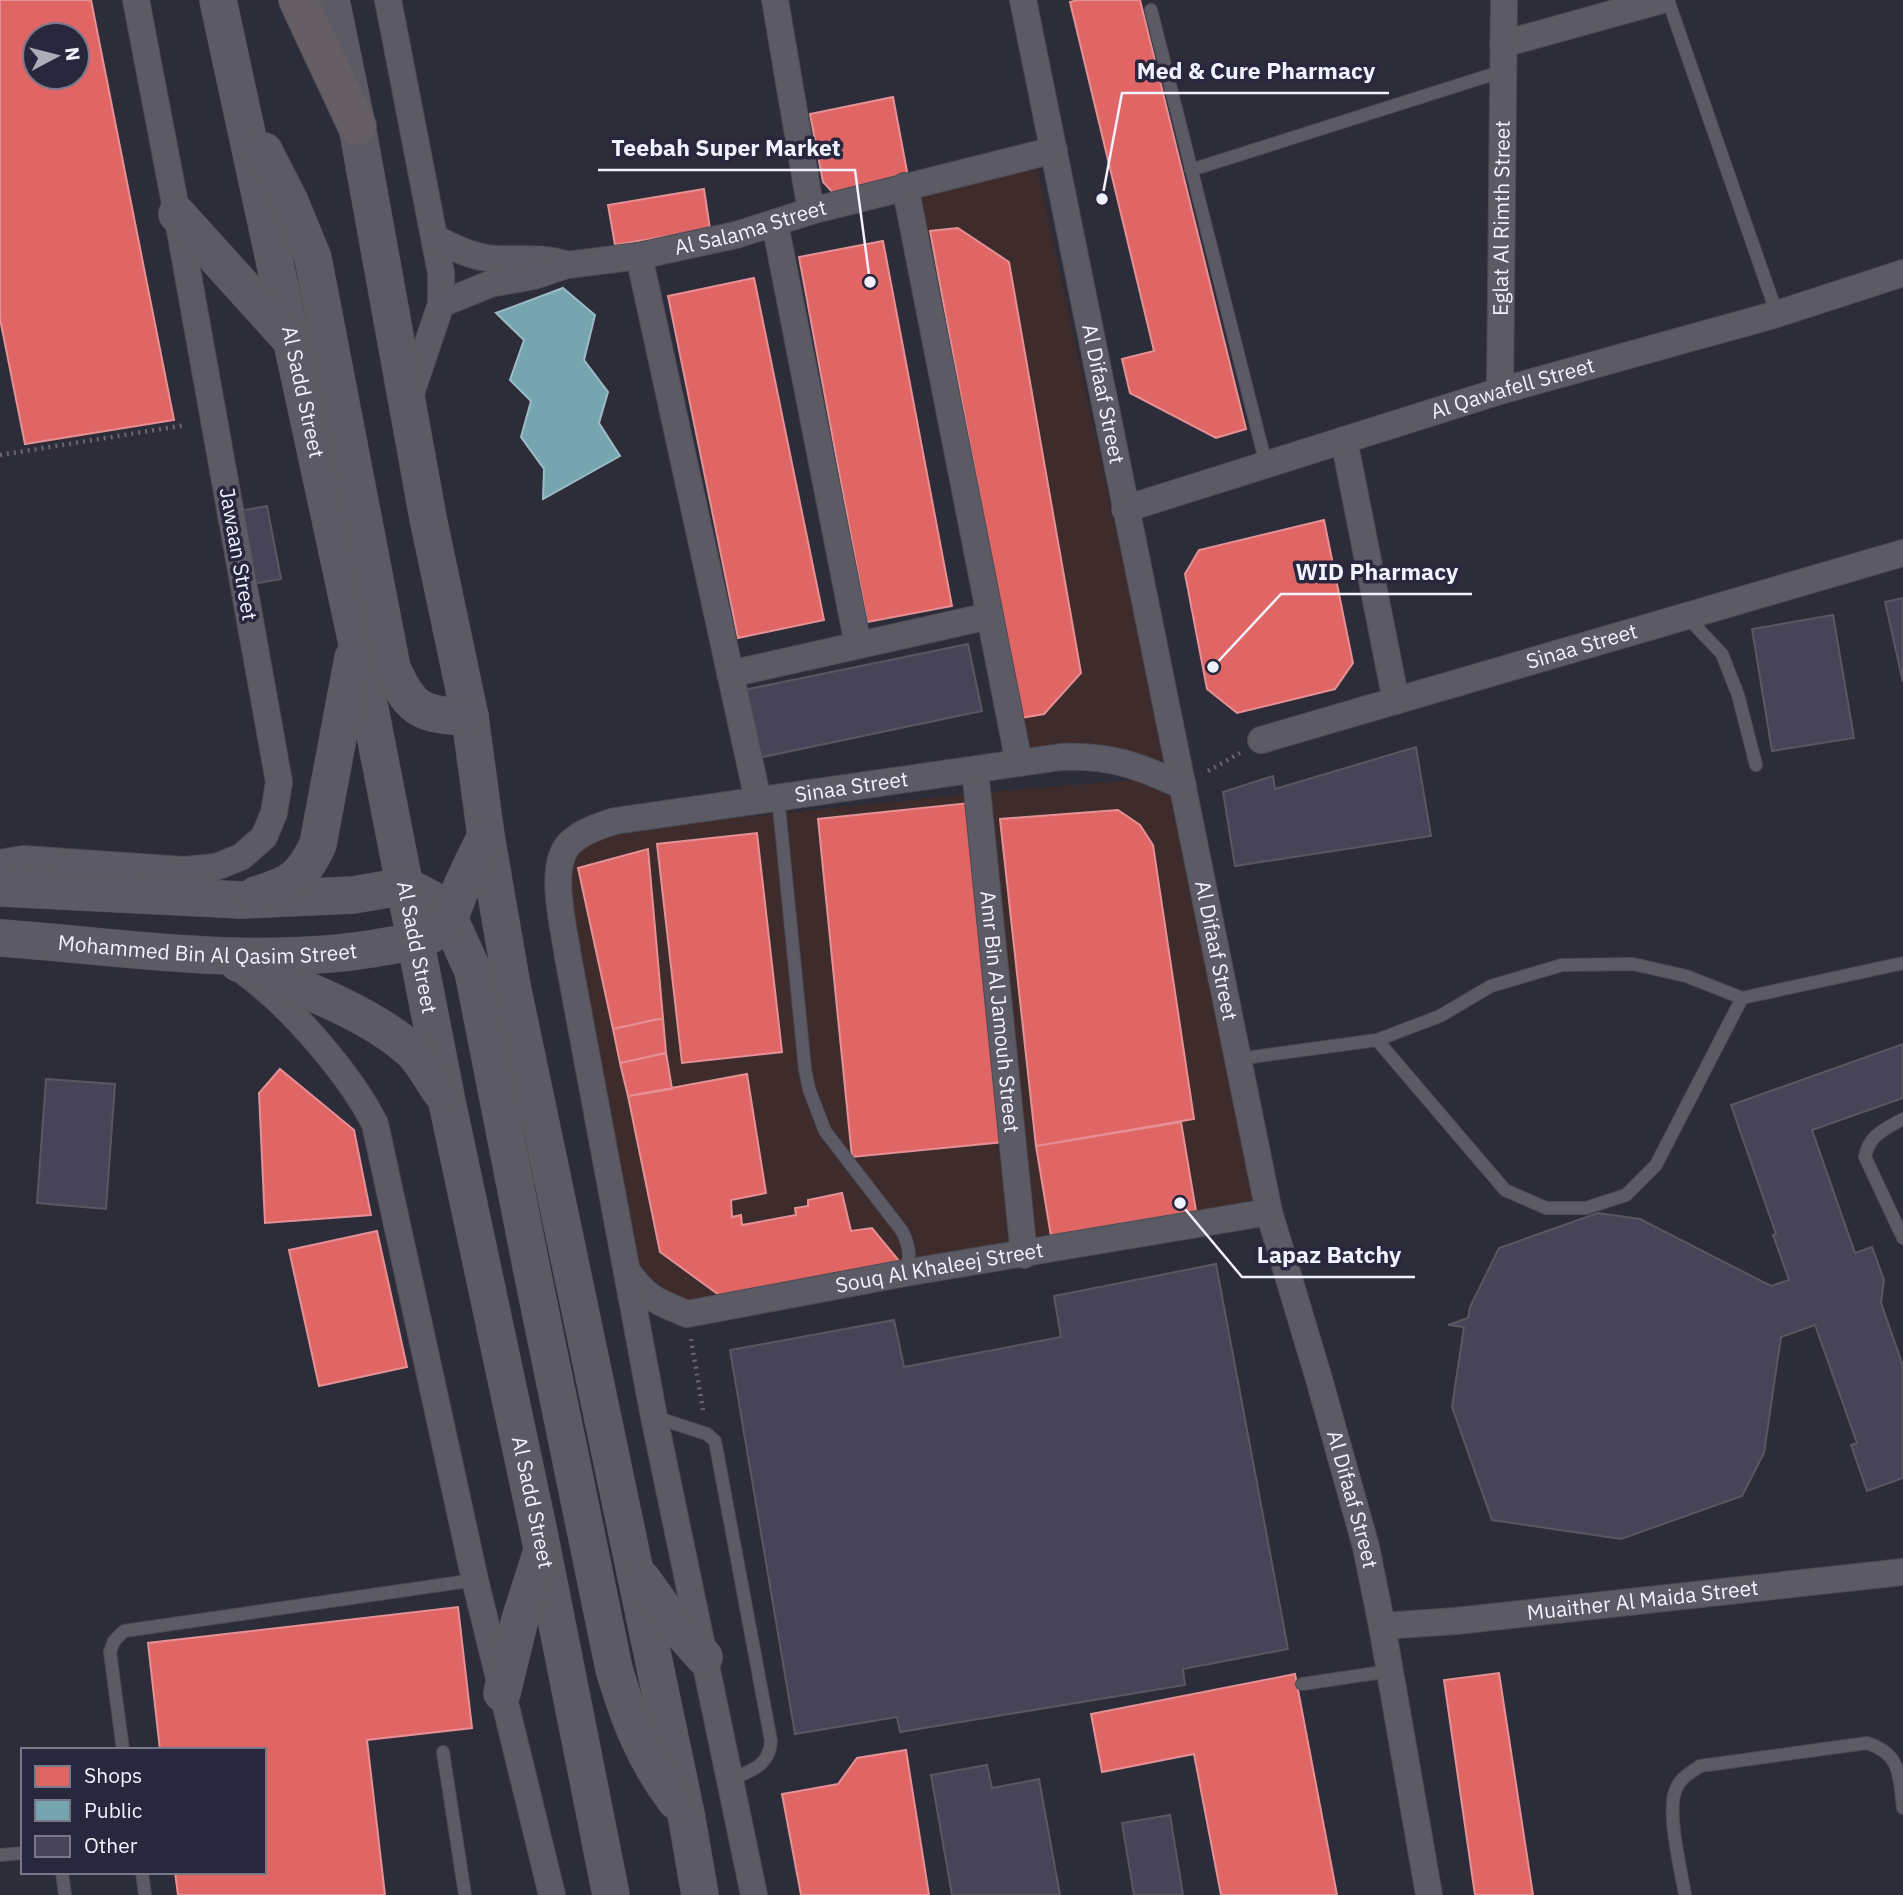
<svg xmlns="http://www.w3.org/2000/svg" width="1903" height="1895" font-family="'IBM Plex Sans',sans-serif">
	<rect width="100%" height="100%" fill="#2d2c39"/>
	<path fill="#3d2c2b" d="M1037,168L1166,760L1018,774L921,194Z
		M1171,777L1259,1216L1032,1259L990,792Z
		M977,793L1017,1263L703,1309L666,1302L631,1273L566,886L574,851L603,832Z"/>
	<path fill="#e06666" stroke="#e59094" stroke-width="2" fill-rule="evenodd" d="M0,0H91L174,420L25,444L0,319ZM35,35H77V77H35Z
		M1078,0H1140L1246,429L1216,438L1130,393L1122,359L1154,351L1070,2Z
		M893,97L909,182L837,197L823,182L810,114Z
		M704,189L710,229L615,245L608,205Z
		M958,228L1009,262L1081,673L1044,714L1021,718L930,231Z
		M883,241L952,606L867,622L799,257Z
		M754,278L824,620L738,638L668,296Z
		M1324,520L1353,663L1335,689L1237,713L1207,689L1185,574L1199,550Z
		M969,803L1004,1142L852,1157L818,819Z
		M1118,810L1140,825L1153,845L1194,1119L1036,1146L1000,819Z
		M757,833L782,1052L682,1063L657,844Z
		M648,849L663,1018L613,1029L578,868Z
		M663,1018L666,1053L620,1063L613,1029Z
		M666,1053L672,1089L628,1096L620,1063Z
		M280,1069L354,1130L371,1215L265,1223L259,1093Z
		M747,1074L766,1193L731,1200L732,1217L741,1215L742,1225L796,1215L795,1208L808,1206V1200L842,1193L851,1231L872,1228L900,1262L719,1295L660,1252L628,1096Z
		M1181,1122L1196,1211L1051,1236L1036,1146Z
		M377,1231L407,1367L319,1386L289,1250Z
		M458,1607L472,1728L367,1740L385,1895H178L175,1872H264V1750H160L148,1643Z
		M1499,1673L1533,1895H1475L1444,1680Z
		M1295,1674L1337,1895H1221L1194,1754L1102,1772L1091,1714Z
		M906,1750L929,1895H801L782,1794L838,1784L857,1758Z"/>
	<path fill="#76a5af" stroke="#9bbcc7" stroke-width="2" d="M563,288L595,315L584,360L608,392L599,423L620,456L543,499L544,469L521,437L531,401L510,380L524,340L496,313Z"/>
	<path fill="#474457" stroke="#585762" stroke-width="2" d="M267,506L281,579L252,584L239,511Z
		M1903,598V682L1885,602Z
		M1833,615L1854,738L1772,751L1752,629Z
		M968,644L982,711L753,759L739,691Z
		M1416,747L1431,836L1235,866L1223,792L1273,776L1275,789Z
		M1903,1044V1098L1812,1130L1855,1253L1872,1247L1884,1280L1881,1303L1903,1366V1478L1867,1491L1851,1445L1857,1443L1815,1325L1781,1337L1764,1453L1742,1496L1621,1539L1492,1520L1452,1407L1464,1327L1448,1325L1468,1318L1470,1307L1499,1248L1598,1213L1640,1219L1771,1286L1789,1280L1773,1235L1776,1234L1731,1105Z
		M46,1079L115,1084L106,1209L37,1203Z
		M1216,1264L1288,1649L1183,1669L1185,1685L900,1732L897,1717L795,1734L730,1350L894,1320L904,1367L1061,1337L1054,1296Z
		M987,1765L992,1788L1039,1779L1060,1895H952L931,1775Z
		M1170,1815L1183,1895H1134L1122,1823Z"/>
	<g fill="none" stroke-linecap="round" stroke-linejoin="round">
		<defs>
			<path id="lane" d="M1668,0L1777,314
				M1151,10L1266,464
				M1191,170L1503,71
				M1687,617L1722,654L1738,695L1756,765
				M778,797L805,1069L809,1089L825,1131L902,1231C910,1247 911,1257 905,1273
				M1377,1040L1505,1190L1546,1208H1586L1626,1195L1656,1165L1742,998
				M1237,1059L1377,1040L1440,1016L1491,986L1562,965L1633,964L1686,976L1742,998L1903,963
				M1903,1119C1885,1129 1869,1135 1865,1157L1903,1238
				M655,1417L707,1434L715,1441L771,1741C769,1767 751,1770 730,1780
				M1302,1684L1390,1671
				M123,1750L110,1652L114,1641L124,1631L475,1580
				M443,1752L465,1895
				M0,1855L23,1853
				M62,1872L65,1895
				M142,1872L145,1895
				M1685,1895C1681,1870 1666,1811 1676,1789C1680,1778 1690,1773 1700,1766L1867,1743C1902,1754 1899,1777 1903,1808"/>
			<g id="street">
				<path d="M388,0L441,273V304L409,399"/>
				<path d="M775,0L811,211"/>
				<path id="s1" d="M1023,0L1269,1212L1319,1379L1366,1547L1382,1626L1429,1895"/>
				<path d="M1503,44L1662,0"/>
				<path d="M905,186L1019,763"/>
				<path d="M775,224L858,645"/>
				<path d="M435,238C452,247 468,255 487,258C516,262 535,255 565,264"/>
				<path d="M639,256L758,800"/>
				<path id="s2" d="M441,304L490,284L534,276L567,265L639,256L736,235L811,211L1054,150"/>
				<path id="s3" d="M1500,391L1504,0"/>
				<path d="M1344,440L1396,701"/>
				<path id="s4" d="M1125,509L1500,391L1777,314L1903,273"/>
				<path d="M730,674L989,616"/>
				<path id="s5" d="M1261,740L1903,553"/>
				<path id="s6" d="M975,770L1024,1255"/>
				<path d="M0,863L23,859L184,870L216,867L241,857L264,837L274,813L279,782L177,214L136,0"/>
				<path d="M248,975C292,1007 351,1076 375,1124L475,1580L552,1895"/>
				<path id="s7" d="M627,1271C647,1299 656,1301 687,1314L905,1273L1269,1212"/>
				<path id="s8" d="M1382,1626L1456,1621L1903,1572"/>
				<path id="s9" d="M754,1895L654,1417L568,957C564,927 547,866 570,843C583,831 599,826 615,821L1061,757C1111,755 1139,766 1183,786"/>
			</g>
			<g id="secondary">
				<path id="s10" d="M218,0L357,643L447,1102L539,1533L611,1895"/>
				<path d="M331,0L357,126L428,518L470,717L486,836L512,986L686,1814L700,1895"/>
				<path d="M264,151L290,202L313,258L392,668C411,712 423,715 470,717"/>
				<path d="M177,214L291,340"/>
				<path d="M406,886L431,899L449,918L473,971L533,1276L614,1669C629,1719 644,1759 676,1801"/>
				<path d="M0,888L241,900L353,895L406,886"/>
				<path d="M256,895C291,884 302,879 318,844L353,658"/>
				<path id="s11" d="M0,938C128,947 260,970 388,946C404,943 424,941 438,930C453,918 455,900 463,884C470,868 478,852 486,836"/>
				<path d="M238,963C290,983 372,1013 413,1052C424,1063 432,1080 441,1092"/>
				<path d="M642,1579L673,1622L704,1657"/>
				<path d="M502,1693L519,1623L541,1554"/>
			</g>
			<path id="primary" d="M298,0L357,126"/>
		</defs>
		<use href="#lane" stroke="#4b4a54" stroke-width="14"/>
		<use href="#street" stroke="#4b4a54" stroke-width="28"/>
		<use href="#secondary" stroke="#4b4a54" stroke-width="38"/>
		<use href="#primary" stroke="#4b4a54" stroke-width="40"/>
		<path stroke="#686870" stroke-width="4.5" stroke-dasharray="2 5" stroke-linecap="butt" d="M0,455L186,425
			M1208,771L1240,753
			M691,1339L703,1410"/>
		<use href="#lane" stroke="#5c5b65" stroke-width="12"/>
		<use href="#street" stroke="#5c5b65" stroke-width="26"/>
		<use href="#secondary" stroke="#5c5b65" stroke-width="37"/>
		<use href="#primary" stroke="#655e65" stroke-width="38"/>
	</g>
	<g text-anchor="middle" stroke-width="7" stroke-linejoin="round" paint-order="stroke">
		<g font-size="21" fill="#f2f2fe" stroke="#29273e">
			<text dy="7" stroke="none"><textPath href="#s3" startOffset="173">Eglat Al Rimth Street</textPath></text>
			<text dy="7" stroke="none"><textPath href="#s2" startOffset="320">Al Salama Street</textPath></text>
			<text dy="7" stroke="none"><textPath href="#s4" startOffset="406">Al Qawafell Street</textPath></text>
			<text dy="7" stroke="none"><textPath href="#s10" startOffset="401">Al Sadd Street</textPath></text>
			<text dy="7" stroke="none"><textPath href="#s1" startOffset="402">Al Difaaf Street</textPath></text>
			<text transform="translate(238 554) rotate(80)" y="7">Jawaan Street</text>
			<text dy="7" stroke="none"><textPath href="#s5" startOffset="334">Sinaa Street</textPath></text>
			<text dy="7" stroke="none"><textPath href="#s9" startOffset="1363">Sinaa Street</textPath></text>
			<text dy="7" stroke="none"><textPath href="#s11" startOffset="208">Mohammed Bin Al Qasim Street</textPath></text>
			<text dy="7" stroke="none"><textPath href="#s10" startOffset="968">Al Sadd Street</textPath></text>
			<text dy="7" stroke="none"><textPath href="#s1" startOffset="970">Al Difaaf Street</textPath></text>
			<text dy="7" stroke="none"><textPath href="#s6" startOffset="243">Amr Bin Al Jamouh Street</textPath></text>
			<text dy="7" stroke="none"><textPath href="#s7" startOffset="332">Souq Al Khaleej Street</textPath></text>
			<text dy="7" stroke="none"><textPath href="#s1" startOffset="1536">Al Difaaf Street</textPath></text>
			<text dy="7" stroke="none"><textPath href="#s10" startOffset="1535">Al Sadd Street</textPath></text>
			<text dy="7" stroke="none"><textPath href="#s8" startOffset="262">Muaither Al Maida Street</textPath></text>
		</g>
	</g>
	<path fill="none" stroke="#f2f2fe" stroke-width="2.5" d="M1102 199L1122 93H1389M870 282L855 170H598M1213 667L1281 594H1472M1180 1203L1242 1277H1415"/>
	<g fill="#f2f2fe" stroke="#29273e" stroke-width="2.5">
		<circle cx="1102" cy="199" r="7"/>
		<circle cx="870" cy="282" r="7"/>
		<circle cx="1213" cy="667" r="7"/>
		<circle cx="1180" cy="1203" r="7"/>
	</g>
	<g font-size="23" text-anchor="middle" font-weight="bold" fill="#f2f2fe" stroke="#29273e" stroke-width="7" stroke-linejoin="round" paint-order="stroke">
		<text x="1256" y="79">Med &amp; Cure Pharmacy</text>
		<text x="726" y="156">Teebah Super Market</text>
		<text x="1377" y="580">WID Pharmacy</text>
		<text x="1329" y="1263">Lapaz Batchy</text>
	</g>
	<rect x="21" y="1748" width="245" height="126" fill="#29273e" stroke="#79788b" stroke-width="2"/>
	<rect x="35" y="1766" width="35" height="21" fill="#e06666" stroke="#79788b" stroke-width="2"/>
	<text x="84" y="1783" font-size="21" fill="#f2f2fe">Shops</text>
	<rect x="35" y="1800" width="35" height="21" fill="#76a5af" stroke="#79788b" stroke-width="2"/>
	<text x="84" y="1818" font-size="21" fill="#f2f2fe">Public</text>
	<rect x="35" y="1836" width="35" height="21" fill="#474457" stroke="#79788b" stroke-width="2"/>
	<text x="84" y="1853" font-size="21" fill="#f2f2fe">Other</text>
	<g transform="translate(56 56) rotate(83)"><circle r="33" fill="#29273e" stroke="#79788b" stroke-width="2"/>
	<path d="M0-5L12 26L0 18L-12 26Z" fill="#adadb9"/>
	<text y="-10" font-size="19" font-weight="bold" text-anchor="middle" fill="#f2f2fe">N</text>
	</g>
</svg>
